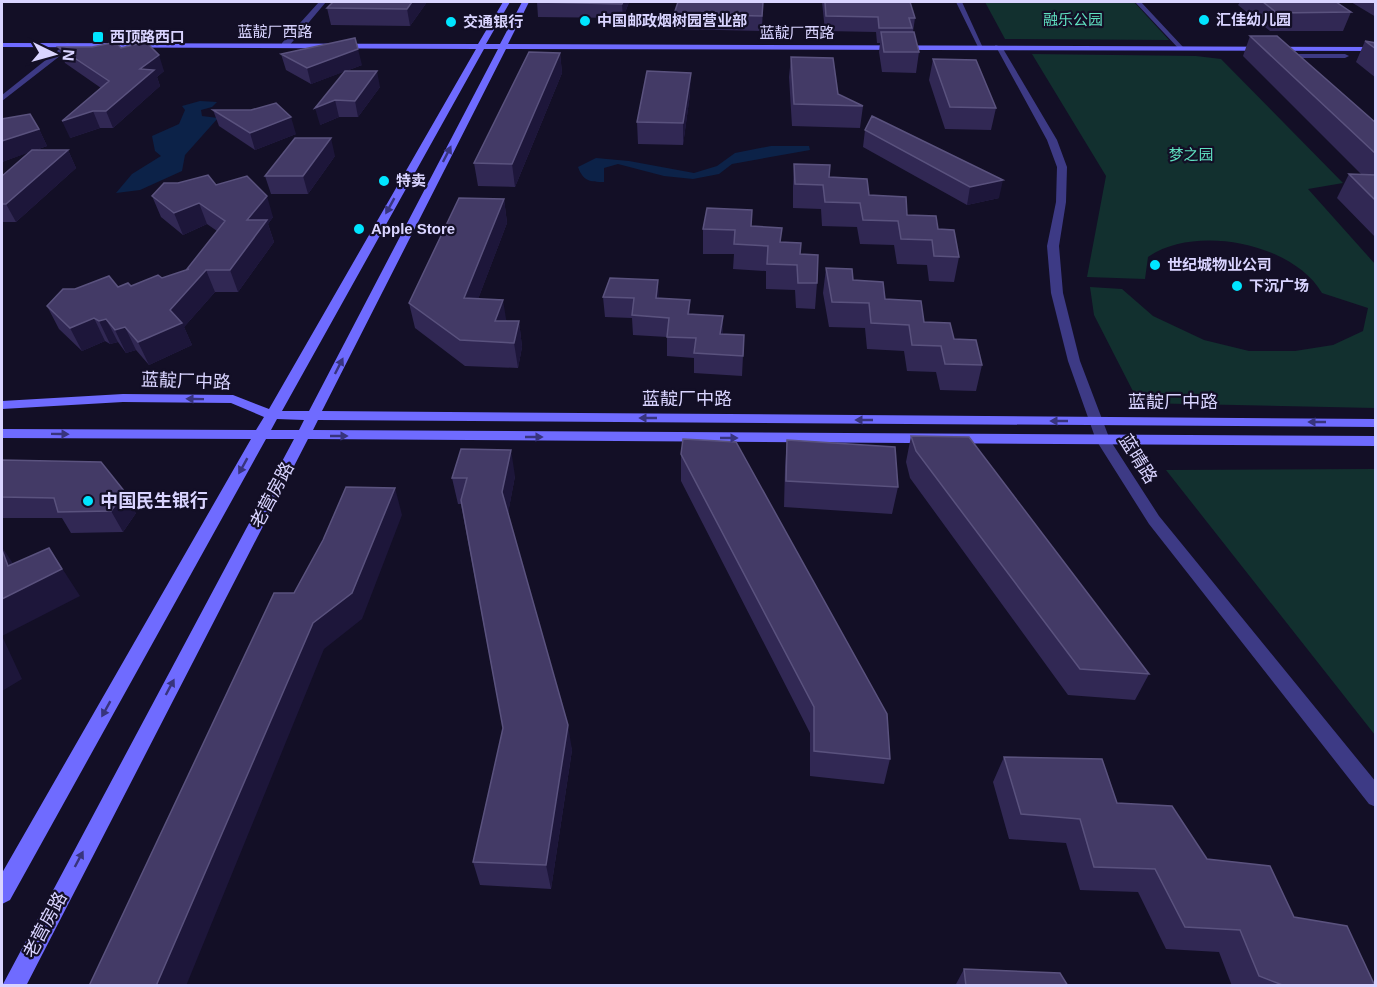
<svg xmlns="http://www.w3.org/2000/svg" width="1377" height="987" font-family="Arial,'Noto Sans SC',sans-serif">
	<rect width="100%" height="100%" fill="#130f26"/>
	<path fill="#12302f" d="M985,2H1134L1169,40L1005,39Z
		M1032,54L1196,56L1221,59L1343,183L1308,189L1375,264V408L1139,403L1094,315L1090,287L1122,289L1153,316L1204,340L1249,351H1295L1333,345L1363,331L1368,308L1322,293C1293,243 1195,224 1148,257L1145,279L1087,277L1106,176Z
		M1375,469H1376L1375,735L1166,470Z"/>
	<path fill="#0c2248" d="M200,101L217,102L212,107L201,110L202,116L218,118L185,155L182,171L140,190L116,193L132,174L161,156L155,151L152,136L179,124L185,110L182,106Z
		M771,146H809L810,150L732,164L719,174L693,179L664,176L618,164L604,168V182C590,182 583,181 578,167L596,158L629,161L694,173L717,166L735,153Z"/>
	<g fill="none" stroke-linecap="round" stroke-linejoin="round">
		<path fill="#3d3a85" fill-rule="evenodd" d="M956,2H962L983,48L978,47Z
			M1135,2H1141L1183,47V49H1179Z"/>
		<path fill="#3d3a85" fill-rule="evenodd" d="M319,2H326L288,47H282V43Z
			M67,43L74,45L2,101V95Z
			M995,45L1002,47L1057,140L1067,167L1066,202L1059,246L1063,293L1080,361L1110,440L1159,516L1376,782V807L1369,804L1149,524L1096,440L1068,361L1051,293L1047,246L1056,202L1057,167L1047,140Z
			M1276,54H1345L1349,56L1345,58H1276Z"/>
		<path fill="#6f6bff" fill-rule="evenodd" d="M503,2H510L486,44H500L522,2H529L508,44L1376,47V51L506,49L322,411L1376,419V427L318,420L313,430L1376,436V446L308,439L26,986H2L294,439H266L10,900L2,904V873L251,439L2,438V429L256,430L264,417L231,403L123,402L2,409V401L123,394L233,395L269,409L476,49L2,47V43L478,44ZM484,49H498L309,411H282ZM277,419L304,420L299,430H271Z"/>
	</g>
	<path fill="#312854" d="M333,2H427L410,26L331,25L327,8Z
		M537,2H629L623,18L538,17Z
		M763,2L762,31L675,29L674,14Z
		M822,2H951V3L910,2L915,18L913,32L919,52L916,73L882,72L879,52L880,43H877L876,32L825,31Z
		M1240,2H1336L1351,12L1343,31H1270L1238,5Z
		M1351,2H1376V17Z
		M1250,36L1376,123V238L1337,198L1349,174H1361L1243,56Z
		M1365,41L1376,43V78L1356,62Z
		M58,47L121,48L164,71L157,77L160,86L113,128H100L70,138L101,88L65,63Z
		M560,53L562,73L515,187L478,186L474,163Z
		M281,54L362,65L346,71L380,87L358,117H339L320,125L345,71L311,84L286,70Z
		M791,57L838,94L863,106L860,128L792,126L789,77Z
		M933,59L996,108L991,130L945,129L929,80Z
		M690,94L683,145L638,144L637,122Z
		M213,110L296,134L255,150L219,126Z
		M39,129L47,146L36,150H68L76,168L16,222H2V176L29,152L2,162Z
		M865,130L999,198L967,205L863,147Z
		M335,156L308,194H271L265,176Z
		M794,164L829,177L938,229L959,257L954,282L929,281L927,265L897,264L894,245L860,244L857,227L822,226L821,209L793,208V187Z
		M216,185L273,217L268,224L274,242L238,292H215L184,327L192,345L149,365L136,350L126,353L118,342L110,344L105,341L82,351L59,329L47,306L75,289L131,286L162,278L187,270L217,231L207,224L183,235L161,217L152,196Z
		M504,199L507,223L478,299L507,321H519L522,347L518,368L465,366L415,328L409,303Z
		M751,226L781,242L800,254L817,283L815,309L796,308L795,290L766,289V271L733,269L734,254H703V229Z
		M826,268L853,280L954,339L982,365L976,391L940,390L936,372L907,371L904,351L867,349L865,328L829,327L823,293Z
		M603,297L659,298L690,300V315L723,316V334L744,335L742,376L694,373V358L667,356V337L633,335L632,318L605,317Z
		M911,436L1149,674L1135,700L1068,695L910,478L906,462Z
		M787,440L898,487L892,514L784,507L785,467Z
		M681,454L890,759L884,784L810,776V733L681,481Z
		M2,460L136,513L123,532L71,533L62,518H2Z
		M515,476L508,513L572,750L551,889L480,885L473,862L503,728L461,504H458L452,478Z
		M1004,757L1117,803L1207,859L1294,917L1375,986H1232L1219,952L1166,949L1138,892L1080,890L1066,843L1009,839L993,782Z
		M964,969L1068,986H955Z"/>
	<path fill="#1d163a" d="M412,2H427L410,26L407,9Z
		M623,2H629L623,18L622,4Z
		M358,49L362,65L311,84L307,68Z
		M560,53L562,73L515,187L512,164Z
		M159,55L164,71L157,77L160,86L113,128L106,111L140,69Z
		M377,71L380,87L358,117L355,101Z
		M691,73L690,94L683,145V123Z
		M335,100L339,117L320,125L315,108Z
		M93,111L100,128L70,138L62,121Z
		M291,117L296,134L255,150L250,133Z
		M39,129L47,146L2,162V141Z
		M331,138L335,156L308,194L303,176Z
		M68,150L76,168L16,222L6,204Z
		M1003,180L999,198L967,205L970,187Z
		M267,196L273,217L268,224L274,242L238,292L230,270L247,220Z
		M504,199L507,223L469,323L464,298Z
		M199,203L207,224L183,235L174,213Z
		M206,270L215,292L184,327L192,345L149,365L138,342L170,310Z
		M658,280L659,299L657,318L656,298Z
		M503,300L507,325L495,321Z
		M690,300V320L688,314Z
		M723,316V336L720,334Z
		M94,318L105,341L82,351L70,328Z
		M106,319L118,342L110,344L99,321Z
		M519,321L522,347L518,368L514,343Z
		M125,327L136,350L126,353L115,330Z
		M511,450L515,476L507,519L502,492Z
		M395,488L402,515L362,619L324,649L186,986H156L313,623Z
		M125,492L136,513L123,532L111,511Z
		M2,547L18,571L49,548L80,596L2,636L22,679L2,691V599L8,566L2,550Z
		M568,725L572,750L551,889L546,865Z"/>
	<path fill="#433a66" stroke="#5a527e" stroke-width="1.5" d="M333,2H412L407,9L327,8Z
		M537,2H623L622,4Z
		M678,2H763L762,16L674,14Z
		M825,2H910L915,18H909L912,28H879L878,17L826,16Z
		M1263,2H1336L1351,12L1277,13Z
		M881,32H914L919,52H884Z
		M1250,36H1277L1376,123V154Z
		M355,38L358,49L307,68L281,54Z
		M1365,41L1376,43V49Z
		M116,42L121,48L146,42L159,55L140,69L154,70L106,111H93L62,121L109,81L58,47H92Z
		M529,52L560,53L512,164L474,163Z
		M791,57L833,58L838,94L863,106L794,104Z
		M933,59L976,60L996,108L950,107Z
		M345,71H377L355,101L335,100L315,108Z
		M647,71L691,73L683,123L637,122Z
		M276,103L291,117L250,133L213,110H251Z
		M30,114L39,129L2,141V119Z
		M872,116L1003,180L970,187L865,130Z
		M295,138H331L303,176H265Z
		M32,150H68L6,204H2V176Z
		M794,164L830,165L829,177L867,179L869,195L906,197L907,215L936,216L938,229L954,230L959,257L934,256L932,240L901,239L898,221L863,220L860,203L825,202L823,185L795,184Z
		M1349,174L1376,175V201Z
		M208,175L216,185L247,176L267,196L247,220H267L230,270H206L170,310L182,323L138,342L125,327L115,330L106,319L99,321L94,318L70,328L47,306L63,289H75L109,276L118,287L128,283L131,286L158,275L162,278L189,269H187L225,221L199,203L174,213L152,196L164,183H178Z
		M459,198L504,199L464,298L503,300L495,321H519L514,343L460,340L409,303Z
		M707,208L752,210L751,226L782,228L780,242L801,243L800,254L818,255L817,283H798L797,265L767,264L768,246L734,244L735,230L703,229Z
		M826,268L852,269L853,280L883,282L885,299L921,301L924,322L950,323L954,339L976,340L982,365L945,364L941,346L912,345L909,325L871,323L869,303L832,302Z
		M610,278L658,280L656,298L690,300L688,314L723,316L720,334L744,335L743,356L694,353L696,338L667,337L669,318L632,315L634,298L603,297Z
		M911,436L969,437L1149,674L1080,669L916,451Z
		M683,439L736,442L887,714L890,759L814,751V707L681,454Z
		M787,440L895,447L898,487L786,481Z
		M461,449L511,450L502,492L568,725L546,865L473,862L503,728L461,500L467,478H452Z
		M2,460L101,462L125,492L111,511L58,512L54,498L2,497Z
		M346,487L395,488L352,593L313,623L156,986H89L274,593H294L323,540Z
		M49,548L62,569L2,599V550L8,566Z
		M1004,757L1102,759L1117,803L1172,806L1207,859L1270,866L1294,917L1347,926L1375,986H1285L1259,976L1240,930L1185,927L1155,869L1094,867L1080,819L1021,814Z
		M964,969L1060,973L1068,986H966Z"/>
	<defs><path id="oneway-solid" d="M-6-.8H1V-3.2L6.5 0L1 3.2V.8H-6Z" transform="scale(1.5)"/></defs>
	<g fill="#38347d">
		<use href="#oneway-solid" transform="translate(447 154) rotate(-63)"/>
		<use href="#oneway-solid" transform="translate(390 206) rotate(119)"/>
		<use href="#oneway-solid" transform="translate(339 366) rotate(-63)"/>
		<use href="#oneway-solid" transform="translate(195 399) rotate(-179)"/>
		<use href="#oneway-solid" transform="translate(648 418) rotate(-180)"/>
		<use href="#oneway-solid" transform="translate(864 420) rotate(-180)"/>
		<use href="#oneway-solid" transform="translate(1059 421) rotate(-180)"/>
		<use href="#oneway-solid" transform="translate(1317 422) rotate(-180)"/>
		<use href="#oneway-solid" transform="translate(60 434) rotate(1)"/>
		<use href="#oneway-solid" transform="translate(339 436)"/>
		<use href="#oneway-solid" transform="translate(534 437)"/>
		<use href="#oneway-solid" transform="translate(729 438)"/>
		<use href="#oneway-solid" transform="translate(243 466) rotate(119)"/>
		<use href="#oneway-solid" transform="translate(170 687) rotate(-62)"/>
		<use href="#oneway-solid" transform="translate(106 709) rotate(119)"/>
		<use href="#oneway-solid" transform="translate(79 859) rotate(-62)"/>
	</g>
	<g fill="#00e5ff" stroke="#130f26" stroke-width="2">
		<circle cx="1204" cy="20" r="6"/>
		<circle cx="585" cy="21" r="6"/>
		<circle cx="451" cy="22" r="6"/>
		<rect x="92" y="31" width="12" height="12" rx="3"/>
		<circle cx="384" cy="181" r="6"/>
		<circle cx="359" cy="229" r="6"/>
		<circle cx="1155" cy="265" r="6"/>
		<circle cx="1237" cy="286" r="6"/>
		<circle cx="88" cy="501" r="6"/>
	</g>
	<g text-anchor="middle" stroke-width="4.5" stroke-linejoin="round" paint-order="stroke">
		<g font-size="15" fill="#5fe0c0" stroke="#130f26">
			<text x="1073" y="25">融乐公园</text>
			<text x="1191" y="160">梦之园</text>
		</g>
		<g font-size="15" font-weight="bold" fill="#d9d4ff" stroke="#130f26" text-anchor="start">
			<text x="1216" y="25">汇佳幼儿园</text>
			<text x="597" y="26">中国邮政烟树园营业部</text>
			<text x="463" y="27">交通银行</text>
			<text x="110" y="42">西顶路西口</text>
			<text x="396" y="186">特卖</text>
			<text x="371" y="234">Apple Store</text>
			<text x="1167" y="270">世纪城物业公司</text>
			<text x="1249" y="291">下沉广场</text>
		</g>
		<g font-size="15" fill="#d9d4ff" stroke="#130f26">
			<text x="275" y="37">蓝靛厂西路</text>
			<text x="797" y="38">蓝靛厂西路</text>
		</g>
		<g font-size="18" fill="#d9d4ff" stroke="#130f26">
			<text transform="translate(186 381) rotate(2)" y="6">蓝靛厂中路</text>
			<text x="687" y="405">蓝靛厂中路</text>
			<text x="1173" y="408">蓝靛厂中路</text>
			<text transform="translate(1138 459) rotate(58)" y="6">蓝晴路</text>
			<text transform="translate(272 495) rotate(-62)" y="6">老营房路</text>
			<text transform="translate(45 925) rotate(-62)" y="6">老营房路</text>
		</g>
		<g font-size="18" font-weight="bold" fill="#d9d4ff" stroke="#130f26" text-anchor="start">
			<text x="100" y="507">中国民生银行</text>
		</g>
	</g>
	<rect width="1377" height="987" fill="none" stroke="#d9d4ff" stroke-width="6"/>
	<g transform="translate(54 54) rotate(95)" stroke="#130f26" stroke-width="4.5" paint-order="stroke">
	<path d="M0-4.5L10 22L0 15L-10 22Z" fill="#d9d4ff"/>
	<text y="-9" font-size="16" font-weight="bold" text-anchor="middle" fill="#d9d4ff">N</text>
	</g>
</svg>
